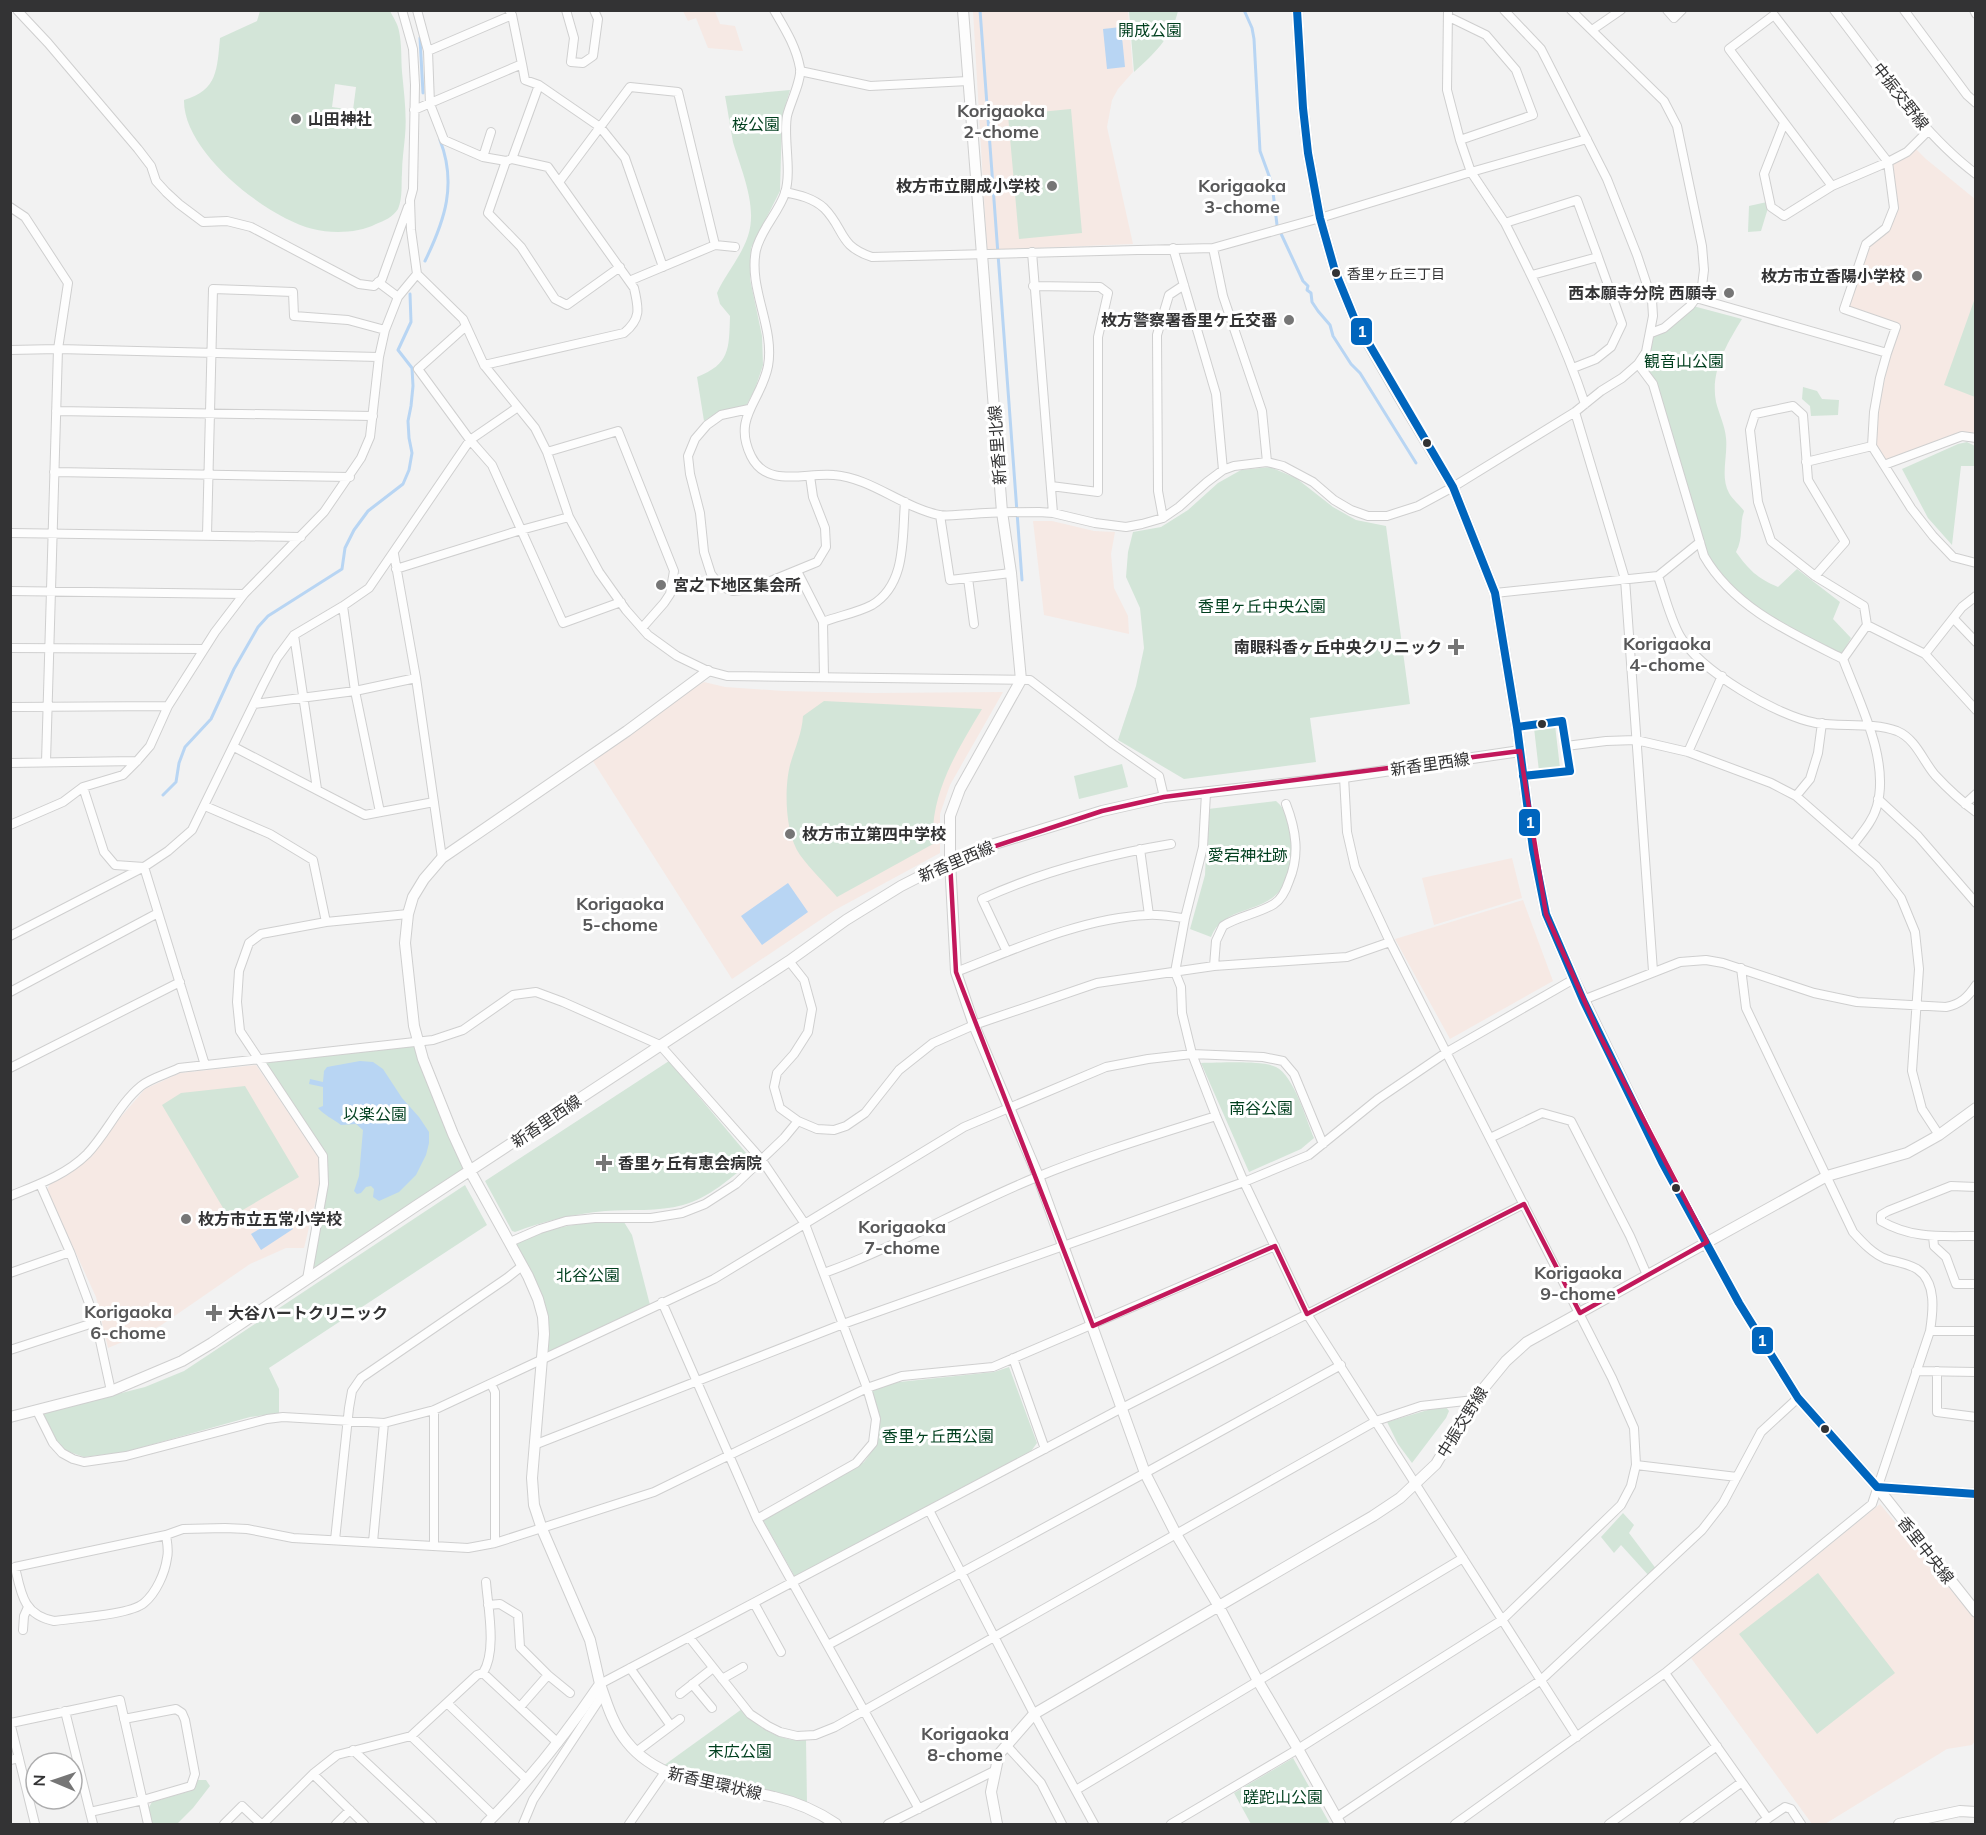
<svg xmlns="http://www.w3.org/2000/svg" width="1986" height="1835" font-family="Mulish,'Noto Sans JP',sans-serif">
	<rect width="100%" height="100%" fill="#f2f2f2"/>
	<path fill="#f6e9e4" d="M683,11H715L720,24L735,26L743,51L708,48L696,18L688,21Z
		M973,11H1128L1133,72L1118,89L1112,100L1107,127L1133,244L987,250Z
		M1914,147L1926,159L1975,199V437L1972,435L1886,463L1875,445L1877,412L1891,352L1899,326L1848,307L1868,245L1897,209L1891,162Z
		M1033,521H1052L1094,531L1115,532L1111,554L1114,588L1128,616L1129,634L1044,615Z
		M704,682L725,687L784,691L873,693L1003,692L950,785L940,814V853L835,910L732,979L591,758L651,714Z
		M1512,858L1522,898L1434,925L1422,878Z
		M1523,900L1553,981L1450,1039L1395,939Z
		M256,1065L319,1158L320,1183L304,1248H286L250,1264L160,1326L108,1348L96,1297L47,1190L50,1184L69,1174L91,1157L119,1119L145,1089L180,1073Z
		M1880,1504L1975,1619V1741L1972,1745L1947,1749L1825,1824H1812L1691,1658Z"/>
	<path fill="#d3e5d8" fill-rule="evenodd" d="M260,11H390C393,17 398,24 399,31C402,45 401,59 402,72C404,93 407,115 405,136C404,148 402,160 402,173C401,185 403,197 398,209C393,217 384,221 376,224C359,233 332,234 313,229C266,217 183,152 184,100C218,90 217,69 220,38L257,21ZM335,84L356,87L353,110L332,107Z
		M1129,11H1178C1172,37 1153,55 1134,72Z
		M790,90L782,118L780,191L751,248L750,279L762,336L763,365L755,389L746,406L719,411L704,421L697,377C730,364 729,349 730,316L720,304L717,293C726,273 741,257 748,236C758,206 741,170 733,142C730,127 728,111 725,96Z
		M1071,109L1082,233L1019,239L1008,115Z
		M1767,202L1768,208L1761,231L1748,232L1749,206Z
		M1975,298V397L1944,385Z
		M1693,306L1742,319C1727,344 1710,371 1716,402C1719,414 1725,426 1726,438C1728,456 1720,477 1729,493C1733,500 1740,505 1744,511C1739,524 1744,537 1736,552C1749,570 1757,578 1778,587L1797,569L1840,602L1833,619L1851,638L1842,654C1792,629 1736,605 1707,554L1642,364L1650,353L1654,336C1671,330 1681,319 1693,306Z
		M1803,387L1817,391L1822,399L1839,400L1838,415L1811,416L1810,406L1802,399Z
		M1967,442L1975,446V466H1961L1952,545L1928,518L1902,469L1958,444Z
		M1270,467L1296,478L1333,507L1356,520L1386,526L1410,704L1310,718L1316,762L1184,779L1118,740L1136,686L1144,648L1140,608L1126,577L1128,552L1133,532L1161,527L1188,510L1218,483L1241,470Z
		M824,701L982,709C957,751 930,793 933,844L837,897C825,883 811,870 800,855C785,834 784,789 790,765C795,748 802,733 803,716Z
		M1555,725L1560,768L1539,771L1534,728Z
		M1122,764L1128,787L1079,799L1074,776Z
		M1276,801C1286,809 1290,825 1291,838C1297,928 1229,893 1211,937L1190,929L1205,875L1208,809Z
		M417,1043L470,1171L310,1276L323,1157L261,1059Z
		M669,1061L752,1160C731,1178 709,1198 683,1205C658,1212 631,1209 605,1211C574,1214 544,1221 515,1232L512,1231L485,1181Z
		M1201,1063C1219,1063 1261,1060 1276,1067C1294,1076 1306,1119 1314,1138L1301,1149L1249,1172Z
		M245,1086L299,1177L229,1218L162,1105L181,1093Z
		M465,1185L487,1225L269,1368L279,1389V1413L250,1417L125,1452L84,1457L64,1450L56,1441L43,1413L145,1387L184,1371Z
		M595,1222H624L632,1235L650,1305L546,1355L547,1334L514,1244C543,1231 564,1225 595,1222Z
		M1009,1367L1037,1443L1029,1454L795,1577L763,1520L864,1462C885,1437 881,1419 871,1390L890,1383L994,1372Z
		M1438,1407H1446L1449,1411L1446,1418L1412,1463L1398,1444L1387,1422Z
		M1623,1513L1634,1525L1629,1533L1657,1570L1650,1577L1621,1545L1614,1553L1601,1537Z
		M1818,1573L1895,1673L1817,1734L1739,1634Z
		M742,1709C758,1728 780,1742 806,1740L807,1803C777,1790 744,1786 712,1780C695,1776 678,1773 663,1766Z
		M1293,1758L1330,1824H1251L1234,1793Z
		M198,1780H206L210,1786L193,1808L177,1824H152L148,1809L152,1802L190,1791Z"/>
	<path fill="#b8d5f3" d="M1121,27L1125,67L1107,69L1103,29Z
		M788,883L808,912L762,945L741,916Z
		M360,1061L373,1062L383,1069L402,1098L419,1117L429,1132V1143L426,1155L416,1175L399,1192L379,1201L373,1197L374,1189L371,1186L366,1187L361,1193L357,1194L354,1191L359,1176L363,1130L356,1124L341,1125C333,1119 324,1115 318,1108L323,1106V1087L309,1084L310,1079L323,1082L324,1071L327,1067Z
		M284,1214L293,1229L261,1250L251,1234Z"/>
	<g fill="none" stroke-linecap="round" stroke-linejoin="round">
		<path stroke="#b8d5f3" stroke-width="3" d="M980,10L1022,580
			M1244,10L1252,28L1254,39L1260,151L1272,184L1277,225L1303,281L1308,286L1307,290L1311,293L1312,302L1318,311L1330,325L1333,336L1351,364L1360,373L1416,463
			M420,38L423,93
			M425,261C445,220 457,184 440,140
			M163,795L176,782L179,763L185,747L211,719L234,669L258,627L268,616L342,569L345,548L354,530L368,511L403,484L409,470L412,453L409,438L408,421L411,406L413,386L412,368L398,350L411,322L410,294"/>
		<defs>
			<path id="minor" d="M17,10L48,43L138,149L151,166L156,181L166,192L179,204L203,222L227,221L251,227L359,284L374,286L382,279L408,207
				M402,10L413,49L415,85L413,189L410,200L411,230L417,274L463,319L484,365L535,428L547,452L569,517L599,572L626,610L648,635L677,656L708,671L727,676L1030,680L1113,744L1159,776L1164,797
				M417,10L428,51L430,104L444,140L483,157L506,161L488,213L521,247L555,299L567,305L620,267
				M566,10L574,38L571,62L583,63L593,56L598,19L594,10
				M774,10C785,29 796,46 800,68C802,80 790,103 787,116C783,137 792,171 785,193C779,212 761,229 756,250C748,289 775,327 768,366C761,402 732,417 751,456C767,489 806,472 834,475C871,478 902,507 939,515C949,517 961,514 971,514C994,512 1016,512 1039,512L1053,513L1095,523L1126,527L1142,524L1163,518L1179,507L1207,482L1223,470L1234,466L1267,462L1283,466L1313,482L1334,500L1351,510L1368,516H1387L1418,506L1453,487L1575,412L1601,391L1622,378L1638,364L1646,352L1653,316L1652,300L1637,255L1607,179L1541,49L1504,10
				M1448,10L1447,90L1460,140
				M1571,10L1664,101L1677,126L1702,246L1704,270L1702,286L1696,298L1690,306L1664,328L1651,333
				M1667,10L1674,18L1682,10
				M1834,10C1877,65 1920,132 1976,174
				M1904,10L1967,95L1976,103
				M1974,10L1976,14
				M1449,17L1486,35L1516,70L1533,115L1460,140L1471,172L1587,139
				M1592,30L1621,10
				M428,51L512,15
				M522,64L525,80L539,85
				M800,71L870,86L968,81
				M414,110L522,64L512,15L509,10
				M1784,123L1764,174L1771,207L1784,216L1832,186L1729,49L1774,15L1888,162L1907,152L1928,131
				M483,157L491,132
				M512,159L539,85L600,127L625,158L663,267
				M559,182L630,87L678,92L715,245
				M785,192C799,195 813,198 824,208C845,229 838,246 872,257L1213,248L1223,296L1262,411L1267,462
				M10,207L25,217L68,283L58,349L46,762
				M1505,223C1535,282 1564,341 1585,404
				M1173,248L1216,394L1223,470
				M1213,248L1320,218L1471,172L1505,223L1577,200L1598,257L1532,275
				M1032,252L1053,513
				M629,281L715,245L735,247
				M378,282L398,297
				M1033,286L1100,287L1108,293L1098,337V492L1051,486
				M1696,298L1887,353L1896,327L1844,309L1866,244L1886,228L1894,208L1888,162L1832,186
				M466,326L418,369L470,440L492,465L563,623L621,602
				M10,350L58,349L379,357
				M1887,353L1880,378L1874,412L1872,446L1911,508L1933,536L1953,557L1976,563
				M1638,364L1653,384L1704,556C1734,608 1791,633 1843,659C1859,702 1890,760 1877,806C1873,821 1862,833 1853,845
				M484,365L624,333C641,319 639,309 634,288L548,167L512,159L506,161
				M1573,368L1596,359L1611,347L1622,324L1598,257
				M749,409L721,415L707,425L695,439L688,456L690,474L700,513L704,552L711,574L720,586L733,591L751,589L817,562L826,547L825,528L813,497L810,476
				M56,411L373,416
				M1575,412L1625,579L1653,971
				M547,452L618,431L674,571L670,594L664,603L642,628
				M1806,462L1872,446
				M1884,465L1962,436L1976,438
				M54,472L350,477
				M940,515L950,580L1011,573
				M1163,518L1158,491L1157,335L1169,295L1184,285
				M10,533L301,537
				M207,535L213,289L293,292L294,316L348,320L385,330
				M394,554L416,678L442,858
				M396,569L521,530L569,517
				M797,571L823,622L824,677
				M1658,576C1665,596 1670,618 1680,636C1700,671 1777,716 1816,723C1842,727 1872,722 1897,731C1916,739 1923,761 1935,775C1948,789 1961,801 1976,812
				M1815,576L1845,542L1808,480L1803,415L1793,406L1755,414L1750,430L1758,502L1771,541L1815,576L1864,606L1867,625L1843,659
				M968,578L974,624
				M10,591L244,594
				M1495,593L1658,576L1700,542
				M343,606L355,691L380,812
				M1954,619L1976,642
				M823,622C838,616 857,613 872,605C907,584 902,537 905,502
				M1867,625L1925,654L1976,710
				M294,635L317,789
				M10,648L204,649
				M1925,654L1962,607L1976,596
				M254,704L355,691L416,678
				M10,707L168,706
				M1517,727L1562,721L1570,771L1523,776
				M1566,746L1606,741L1636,740L1688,752L1771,783L1796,796L1876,866L1901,898L1915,932L1919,969L1912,1071L1922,1109L1939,1135
				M234,747L365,815L434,802
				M1688,752L1722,676
				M10,763L137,761
				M83,787L104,852L115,865L144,867L205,1065
				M1206,793L1203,847L1185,918L1175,972L1181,987L1182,1013L1192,1054L1216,1116L1244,1182L1307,1314L1577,1737
				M1796,796L1810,779L1818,753L1822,723
				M1878,799L1918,836L1976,903
				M1965,804L1976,794
				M205,806L270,834L313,860L326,922
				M10,825L63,802L83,787L123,775L137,761L150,746L168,706L215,632L244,594L324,512L361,458L370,437L379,357L385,330L398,297L417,274
				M1140,849L1149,915
				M10,936L144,867L168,851L192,830L263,685L277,658L294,635L343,606L369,588L470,440L518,407
				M1007,952L982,899C1043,871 1105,855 1171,844
				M789,961L804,980L812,1009L808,1032L794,1054L777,1073L774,1087L780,1108L798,1121L817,1129L834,1130L846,1126L865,1113L899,1070L933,1043L974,1025L1097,983L1214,966L1347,957L1390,942
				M1214,966L1216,941L1223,926C1238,916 1258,914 1274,904C1282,899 1286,890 1289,881C1300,855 1296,830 1286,804
				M956,972C1018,948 1082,918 1148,915C1160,914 1173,917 1185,918
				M10,992L158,913
				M1583,1000L1680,962L1706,960L1723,963L1814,993L1857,1002L1946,1007C1961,1004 1968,997 1976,985
				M10,1068L180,982
				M1490,1138L1542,1113L1571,1121L1630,1236L1647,1275
				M40,1184L70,1252L96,1322L111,1391
				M1976,1187L1951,1186L1888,1211L1881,1215V1221C1912,1239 1941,1236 1976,1236
				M10,1196C37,1185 66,1175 87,1154C107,1133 119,1104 141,1086C151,1078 167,1074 179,1068L433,1040L463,1030L513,995L536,992L563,1002L660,1045L761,1159L805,1224L867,1388L876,1419L873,1443L856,1463L757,1519L919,1809
				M1933,1236L1934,1246L1946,1257L1956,1284H1976
				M510,1242L540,1229L566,1221L595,1218H651L682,1213L705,1204L736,1184L784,1138L798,1121
				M10,1273L70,1252
				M824,1273C897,1247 965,1206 1037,1177C1095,1153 1156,1135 1216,1116
				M307,1279L324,1184L323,1156L240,1031L237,1002L239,971L249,943L261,934L326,922L408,914
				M662,1302L757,1519
				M1930,1331H1976
				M10,1350L96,1322
				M1013,1358L1045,1449
				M1916,1371L1976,1372
				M1937,1371V1412L1976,1417
				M491,1384L495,1392V1543
				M37,1411L53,1443L62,1453L73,1459L84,1462L126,1456L267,1419L283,1417L384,1423L434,1410L714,1279L964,1127L1106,1067L1148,1059L1192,1054L1263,1057L1283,1061L1294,1074L1323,1144
				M534,1445L843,1324L1244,1182L1309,1155L1378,1099L1447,1052L1574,979
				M1636,1465L1737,1477
				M929,1510L1034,1714L1094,1824
				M166,1535C167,1542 169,1551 167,1558C165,1573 156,1593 144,1603C130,1615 74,1618 54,1621C23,1615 21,1593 15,1567L166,1535L183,1529L225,1528L247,1529L293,1538L468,1548L495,1543L654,1492L867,1388L902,1376L993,1367L1275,1246
				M335,1540L349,1408L352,1391L361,1378L507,1278L522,1266
				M373,1542L384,1423
				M434,1546V1410
				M754,1603L781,1652
				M488,1605L500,1604L518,1615L520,1647L548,1675L570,1693
				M23,1630L24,1616L28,1607
				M689,1637L750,1714L768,1726L780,1732L797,1736L815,1735L835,1727L1376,1421L1421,1406L1474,1400
				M828,1645L1145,1473L1341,1365
				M630,1668L671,1726
				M483,1673C497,1651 488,1608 486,1582
				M1665,1673L1768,1819
				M722,1679L743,1667
				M600,1684L1122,1408L1524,1204
				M692,1684L712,1708
				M680,1694L713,1668
				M447,1703L527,1780
				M520,1707L548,1675
				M65,1711L90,1812
				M10,1722L35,1824
				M11,1723L120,1700L148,1824
				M411,1736L494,1816
				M1007,1746L1041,1783L1062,1824
				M353,1750L432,1824
				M636,1752L680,1719
				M10,1760L19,1758
				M313,1774L364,1824
				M1076,1790L1463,1558
				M1337,1817L1541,1680L1702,1530L1723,1503L1761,1432L1798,1398
				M93,1824L90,1812L143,1800L191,1786L195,1774L185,1720L182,1713L176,1709L124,1719
				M224,1824L242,1806L261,1824
				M263,1824L313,1774L337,1755L411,1736L477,1675L483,1673L558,1743
				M336,1824L350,1810
				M523,1824L533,1800L603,1694
				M629,1824L665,1772
				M888,1824L996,1770
				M1171,1824L1298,1749L1502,1620L1621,1505L1631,1486L1636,1465L1634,1428L1612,1378L1390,942L1355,867L1347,832L1344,777
				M1455,1824L1665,1673L1872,1504L1930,1331C1933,1312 1937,1282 1917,1269C1907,1263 1897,1262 1886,1259C1873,1254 1862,1242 1853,1232L1746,1008L1741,968
				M1609,1824L1717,1746
				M1684,1824L1742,1782
				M1760,1824L1785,1807L1791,1809L1801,1824"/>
			<path id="tertiary" d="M963,10L1002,512L1011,573L1021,680L960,789L950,816V861L956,972L974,1025L1038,1176L1145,1473L1176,1534L1218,1605L1258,1681L1298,1749L1340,1824
				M1297,10L1303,108L1308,153L1320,218L1335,271L1355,320L1398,395L1453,487L1495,593L1517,727L1533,849L1546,914L1574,979L1662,1162L1739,1303L1798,1398L1877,1487L1976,1612
				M10,1417L111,1391L182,1361L212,1343L416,1206L789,961L846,920L901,886L950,861L988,846L1102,811L1164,797L1344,777L1520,751
				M1877,1487L1976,1494
				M600,1684C607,1704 613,1725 627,1742C662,1786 723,1784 774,1797C796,1802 817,1811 836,1824
				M486,1824C528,1782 566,1734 600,1684L590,1640L542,1529L534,1505L532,1478L544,1334L543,1317L538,1299L528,1276L470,1171L453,1134L423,1059L414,1026L405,943L408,914L413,897L424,879L442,858L627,731L708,671
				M997,1824L991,1792L999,1754L1034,1714L1373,1516L1400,1498L1436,1464L1474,1400L1506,1361L1527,1342L1827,1176L1907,1153L1939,1135L1976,1108
				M1899,1824L1960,1811L1976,1812"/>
		</defs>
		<use href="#minor" stroke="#cfcfcf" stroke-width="10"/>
		<use href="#tertiary" stroke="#cfcfcf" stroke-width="12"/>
		<use href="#minor" stroke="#fdfdfd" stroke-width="8"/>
		<use href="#tertiary" stroke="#fdfdfd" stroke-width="10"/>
		<defs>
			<path id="bus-1" d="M1297,10L1303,108L1308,153L1320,218L1335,271L1355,320L1453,487L1495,593L1517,727L1533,849L1546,914L1583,1000L1662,1162L1739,1303L1798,1398L1877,1487L1976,1494
				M1517,727L1562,721L1570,771L1523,776"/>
		</defs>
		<use href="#bus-1" stroke="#fff" stroke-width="12"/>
		<use href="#bus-1" stroke="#0065bd" stroke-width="8"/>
	</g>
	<path fill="none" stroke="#c2185b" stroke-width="4.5" stroke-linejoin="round" d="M1520,751L1546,914L1599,1034L1707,1242L1580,1313L1524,1204L1307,1314L1275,1246L1093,1326L956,972L950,861L1102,811L1164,797Z"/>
	<g fill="#767676" stroke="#fff" stroke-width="2">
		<circle cx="296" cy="119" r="6"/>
		<circle cx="1052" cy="186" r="6"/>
		<circle cx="1917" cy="276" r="6"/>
		<circle cx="1729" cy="293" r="6"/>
		<circle cx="1289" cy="320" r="6"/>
		<circle cx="661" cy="585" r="6"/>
		<path d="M1453 638h6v6h6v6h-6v6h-6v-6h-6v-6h6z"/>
		<circle cx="790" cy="834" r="6"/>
		<path d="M601 1154h6v6h6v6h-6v6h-6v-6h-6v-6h6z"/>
		<circle cx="186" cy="1219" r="6"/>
		<path d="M211 1304h6v6h6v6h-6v6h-6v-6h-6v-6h6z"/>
	</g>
	<g fill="#333334" stroke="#fff" stroke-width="2">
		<circle cx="1336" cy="273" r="5"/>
		<circle cx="1427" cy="443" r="5"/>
		<circle cx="1542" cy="724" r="5"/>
		<circle cx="1676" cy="1188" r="5"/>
		<circle cx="1825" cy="1429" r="5"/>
	</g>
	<g text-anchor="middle" stroke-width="6" stroke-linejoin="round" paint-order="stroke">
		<g font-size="14" fill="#333334" stroke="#fff" text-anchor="start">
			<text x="1347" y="279">香里ヶ丘三丁目</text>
		</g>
		<g font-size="16" fill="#003f1e" stroke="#fff">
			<text x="1150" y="36">開成公園</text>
			<text x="756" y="130">桜公園</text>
			<text x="1684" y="367">観音山公園</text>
			<text x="1262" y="612">香里ヶ丘中央公園</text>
			<text x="1248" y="861">愛宕神社跡</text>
			<text x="1261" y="1114">南谷公園</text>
			<text x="375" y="1120">以楽公園</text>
			<text x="588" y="1281">北谷公園</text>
			<text x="938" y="1442">香里ヶ丘西公園</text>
			<text x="740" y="1757">末広公園</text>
			<text x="1283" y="1803">蹉跎山公園</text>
		</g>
		<g font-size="16" fill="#333334" stroke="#fff">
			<text transform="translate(1901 96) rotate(52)" y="6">中振交野線</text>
			<text transform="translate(997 445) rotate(-94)" y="6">新香里北線</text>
			<text transform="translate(1430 764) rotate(-8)" y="6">新香里西線</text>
			<text transform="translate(956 861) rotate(-23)" y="6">新香里西線</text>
			<text transform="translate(546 1121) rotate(-34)" y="6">新香里西線</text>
			<text transform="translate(1462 1422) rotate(-58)" y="6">中振交野線</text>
			<text transform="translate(1926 1550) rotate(52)" y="6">香里中央線</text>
			<text transform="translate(715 1783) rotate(13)" y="6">新香里環状線</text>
		</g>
		<g font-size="16" font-weight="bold" fill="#333334" stroke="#fff" text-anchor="start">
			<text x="308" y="125">山田神社</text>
			<text x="1040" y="192" text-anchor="end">枚方市立開成小学校</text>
			<text x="1905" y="282" text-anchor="end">枚方市立香陽小学校</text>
			<text x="1717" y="299" text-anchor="end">西本願寺分院 西願寺</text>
			<text x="1277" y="326" text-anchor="end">枚方警察署香里ケ丘交番</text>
			<text x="673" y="591">宮之下地区集会所</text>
			<text x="1442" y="653" text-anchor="end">南眼科香ヶ丘中央クリニック</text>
			<text x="802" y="840">枚方市立第四中学校</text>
			<text x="618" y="1169">香里ヶ丘有恵会病院</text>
			<text x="198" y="1225">枚方市立五常小学校</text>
			<text x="228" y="1319">大谷ハートクリニック</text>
		</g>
		<g font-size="18" font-weight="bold" fill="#575758" stroke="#fff">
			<text x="1001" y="117">Korigaoka<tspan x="1001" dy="21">2-chome</tspan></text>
			<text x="1242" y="192">Korigaoka<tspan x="1242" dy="21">3-chome</tspan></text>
			<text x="1667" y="650">Korigaoka<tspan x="1667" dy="21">4-chome</tspan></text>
			<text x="620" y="910">Korigaoka<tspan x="620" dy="21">5-chome</tspan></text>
			<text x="902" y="1233">Korigaoka<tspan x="902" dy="21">7-chome</tspan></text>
			<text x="1578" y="1279">Korigaoka<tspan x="1578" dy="21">9-chome</tspan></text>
			<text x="128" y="1318">Korigaoka<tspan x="128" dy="21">6-chome</tspan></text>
			<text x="965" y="1740">Korigaoka<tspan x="965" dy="21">8-chome</tspan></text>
		</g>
	</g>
	<g stroke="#fff" stroke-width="2">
		<rect x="1350" y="317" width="23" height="29" rx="6" fill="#0065bd"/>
		<rect x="1518" y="808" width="23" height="29" rx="6" fill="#0065bd"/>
		<rect x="1751" y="1326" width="23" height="29" rx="6" fill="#0065bd"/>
	</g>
	<g font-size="16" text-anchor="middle" font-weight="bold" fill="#fff">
		<text x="1362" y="337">1</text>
		<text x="1530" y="828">1</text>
		<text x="1762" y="1346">1</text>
	</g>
	<rect width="1986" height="1835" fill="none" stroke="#333334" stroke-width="24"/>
	<g transform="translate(54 1781) rotate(272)"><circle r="28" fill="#ffffff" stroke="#adadae" stroke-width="1.5"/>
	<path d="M0-4.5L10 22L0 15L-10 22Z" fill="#767676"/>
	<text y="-9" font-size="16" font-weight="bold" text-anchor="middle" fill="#333334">N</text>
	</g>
</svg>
